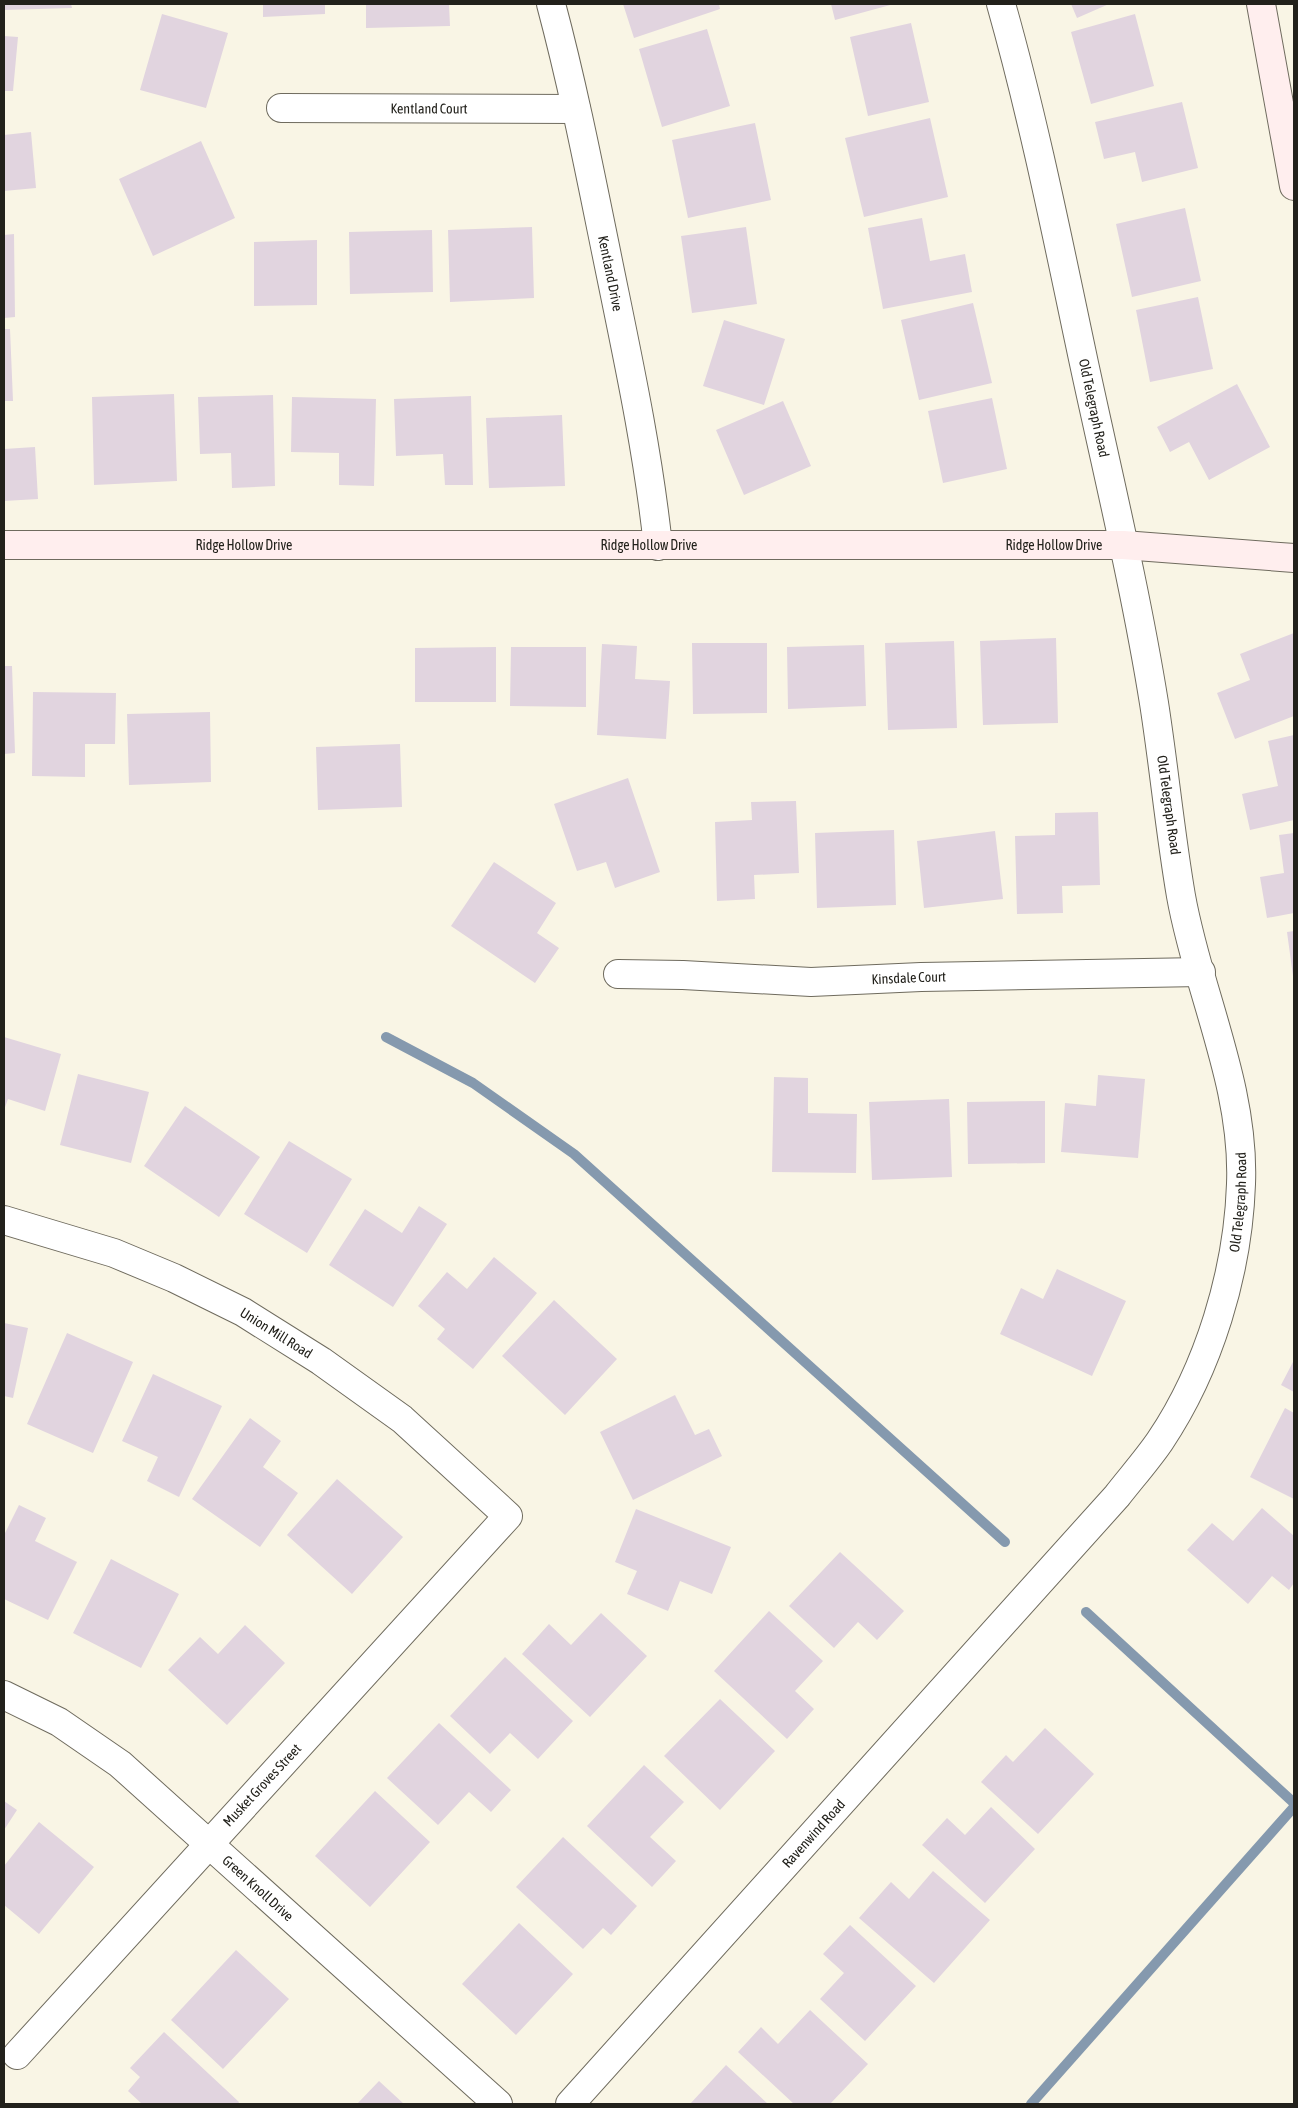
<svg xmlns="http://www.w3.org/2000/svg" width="1298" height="2108" font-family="'Asap Condensed',sans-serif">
	<rect width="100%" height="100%" fill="#f9f5e5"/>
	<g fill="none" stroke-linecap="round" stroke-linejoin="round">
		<path stroke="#8599ae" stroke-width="10" d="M386,1037L473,1083L574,1154L1005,1542
			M1086,1612L1294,1803
			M1031,2104L1294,1807"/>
	</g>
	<path fill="#e1d4df" d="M4,4H71L72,8L4,10Z
		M263,4H325V14L263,17Z
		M366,4H449L450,26L366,28Z
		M623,4H719L720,9L634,38Z
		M831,4H894L835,20Z
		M1071,4H1109L1077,18Z
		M162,14L228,33L206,108L140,90Z
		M1135,14L1154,86L1091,104L1071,32Z
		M911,23L929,102L868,116L850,37Z
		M707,29L730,106L662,127L639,49Z
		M4,36L18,37L13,91H4Z
		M1182,102L1198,168L1142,182L1135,152L1104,159L1095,122Z
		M930,118L948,197L864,217L845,138Z
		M755,123L771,200L688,218L672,140Z
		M31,132L36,188L4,191V135Z
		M201,141L235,218L153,256L119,179Z
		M1185,208L1201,281L1132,297L1116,224Z
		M922,218L930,261L965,254L972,292L883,309L868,228Z
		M532,227L534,298L450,302L448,230Z
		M746,227L757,304L692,313L681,236Z
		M432,230L433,292L350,294L349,232Z
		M14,234L15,317L4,318V235Z
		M317,240V305L254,306V242Z
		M1198,297L1213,369L1150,382L1136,310Z
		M973,303L992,383L919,400L901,320Z
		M724,320L785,339L764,405L703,386Z
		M4,329H10L13,401H4Z
		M1237,384L1270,447L1209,480L1189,442L1170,452L1157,427Z
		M174,394L177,481L94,485L92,397Z
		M273,395L275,486L232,488L231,453L200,454L198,397Z
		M471,396L473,485H445L443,454L396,456L394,399Z
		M292,397L376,399L374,486L339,485V453L291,452Z
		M992,398L1007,469L943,483L928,411Z
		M783,401L811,466L744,495L716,430Z
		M562,415L565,486L489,488L486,418Z
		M35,447L38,499L4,501V449Z
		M1294,633V716L1235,739L1217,693L1250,680L1240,654Z
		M1056,638L1058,723L983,725L980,641Z
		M954,641L957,728L888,730L885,643Z
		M692,643H767V713L693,714Z
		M602,644L637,646L635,679L670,681L666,739L597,735Z
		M864,645L866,706L788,709L787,647Z
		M496,647V702H415V648Z
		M511,647H586V707L510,706Z
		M4,666H12L15,753L4,754Z
		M33,692L116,693L115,744H85V777L32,776Z
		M210,712L211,782L129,785L127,714Z
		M1294,735V820L1250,830L1242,794L1278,786L1268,741Z
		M400,744L402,807L318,810L316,747Z
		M628,778L660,872L615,888L606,862L577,871L554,804Z
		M796,801L799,873L754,875L755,899L717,901L715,822L752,820L751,802Z
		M1098,812L1100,885L1062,886L1063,913L1017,914L1015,836L1055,835V813Z
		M894,830L896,905L817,908L815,833Z
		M995,831L1003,899L924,908L917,841Z
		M1294,833V913L1267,918L1260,877L1284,873L1279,835Z
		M494,862L556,903L537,933L559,948L535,983L451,926Z
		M1294,931V975L1293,976L1287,932Z
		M4,1037L61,1054L45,1111L8,1099L4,1110Z
		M78,1074L149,1092L131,1163L60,1145Z
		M1098,1075L1145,1079L1138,1158L1061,1152L1065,1103L1096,1106Z
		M774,1077L808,1078V1113L857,1114L856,1173L772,1172Z
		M949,1099L952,1177L872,1180L869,1102Z
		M1045,1101V1163L968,1164L967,1102Z
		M185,1106L260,1157L219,1217L144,1166Z
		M289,1141L352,1179L307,1253L244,1214Z
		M419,1206L447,1224L393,1307L329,1265L365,1209L402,1233Z
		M494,1257L537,1293L473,1369L437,1339L445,1329L418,1306L447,1272L467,1289Z
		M1057,1269L1126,1301L1092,1376L1000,1334L1021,1288L1043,1299Z
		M554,1300L617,1359L565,1415L502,1356Z
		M4,1323L28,1328L13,1398L4,1396Z
		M67,1333L133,1362L93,1453L27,1424Z
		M1294,1360V1392L1281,1385Z
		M153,1374L222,1406L179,1497L147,1481L158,1457L122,1441Z
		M675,1395L695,1435L709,1429L722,1456L633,1500L600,1432Z
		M1285,1408L1294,1413V1499L1250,1477Z
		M250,1418L281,1441L263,1467L298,1493L260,1547L192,1499Z
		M337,1479L403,1537L352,1594L287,1535Z
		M19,1505L46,1518L35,1541L77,1562L48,1620L4,1599V1535Z
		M1262,1508L1294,1536V1583L1289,1590L1272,1576L1248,1604L1187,1550L1212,1523L1233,1541Z
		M636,1509L731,1547L712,1594L680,1581L668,1611L627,1594L637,1571L615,1562Z
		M840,1552L904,1611L877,1640L858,1622L834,1648L789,1606Z
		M111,1559L179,1594L141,1668L73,1633Z
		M769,1611L823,1661L795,1691L814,1709L787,1739L714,1671Z
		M601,1613L647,1656L590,1717L522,1654L549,1624L571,1645Z
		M245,1625L285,1663L227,1725L168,1670L200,1637L218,1654Z
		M505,1657L573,1721L538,1759L510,1733L490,1754L450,1716Z
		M720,1699L775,1751L720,1810L664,1756Z
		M439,1723L511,1790L491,1812L469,1792L438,1825L387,1778Z
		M1045,1728L1094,1774L1038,1834L981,1782L1006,1755L1013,1762Z
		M644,1765L684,1802L650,1837L676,1861L652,1887L587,1826Z
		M375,1791L430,1842L370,1907L315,1856Z
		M4,1801L17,1810L4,1830Z
		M991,1807L1035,1849L985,1903L922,1845L947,1818L965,1835Z
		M39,1822L94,1867L39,1934L4,1905V1866Z
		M563,1837L637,1906L611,1935L603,1928L583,1949L516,1887Z
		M933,1871L990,1920L934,1983L859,1918L891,1882L909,1899Z
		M519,1923L573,1974L516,2035L462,1984Z
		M850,1925L916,1986L865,2041L820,1999L844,1973L823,1954Z
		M236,1950L289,1999L223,2069L171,2020Z
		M810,2010L868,2064L830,2104H794L738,2052L761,2027L778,2044Z
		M164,2032L239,2102L238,2104H142L128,2091L140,2077L130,2068Z
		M726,2065L768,2104H690Z
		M379,2081L404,2104H357Z"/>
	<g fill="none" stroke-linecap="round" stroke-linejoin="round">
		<defs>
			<g id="street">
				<path id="s1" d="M551,4C574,90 591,178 609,266C628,359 648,451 658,546"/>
				<path id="s2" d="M281,108L576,109"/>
				<path id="s3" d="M618,974L683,975L811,982L921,977L1201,972"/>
				<path id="s4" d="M4,1220L114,1253L174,1278L243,1312L321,1361L402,1419L508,1516L17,2055"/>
				<path id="s5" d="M4,1695L59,1722L120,1764L498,2104"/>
				<path id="s6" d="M570,2104L1117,1496C1131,1478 1147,1460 1160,1441C1209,1368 1238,1272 1241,1184C1245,1085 1198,992 1181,896C1170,832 1164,767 1154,703C1136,591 1109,479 1085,368C1059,246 1035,124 1001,4"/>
			</g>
			<g id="secondary">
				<path d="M1261,4L1294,186"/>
				<path id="s7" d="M4,545H1123L1294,558"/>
			</g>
		</defs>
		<use href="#street" stroke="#6f6b5e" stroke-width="30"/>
		<use href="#secondary" stroke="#6f6b5e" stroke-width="30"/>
		<use href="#street" stroke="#fff" stroke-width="28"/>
		<use href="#secondary" stroke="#fee" stroke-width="28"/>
	</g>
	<g text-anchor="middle" stroke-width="4" stroke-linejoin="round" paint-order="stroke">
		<g font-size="14" fill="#22211b" stroke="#fff">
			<text dy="5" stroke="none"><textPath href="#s2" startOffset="148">Kentland Court</textPath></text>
			<text dy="5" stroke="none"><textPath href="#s1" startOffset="276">Kentland Drive</textPath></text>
			<text transform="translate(1094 408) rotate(78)" y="5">Old Telegraph Road</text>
			<text dy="5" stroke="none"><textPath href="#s7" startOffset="240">Ridge Hollow Drive</textPath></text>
			<text dy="5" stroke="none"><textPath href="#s7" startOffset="645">Ridge Hollow Drive</textPath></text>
			<text dy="5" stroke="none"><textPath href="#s7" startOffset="1050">Ridge Hollow Drive</textPath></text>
			<text transform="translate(1169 805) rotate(82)" y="5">Old Telegraph Road</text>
			<text dy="5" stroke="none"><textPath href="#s3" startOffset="291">Kinsdale Court</textPath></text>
			<text dy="5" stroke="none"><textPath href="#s6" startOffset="1142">Old Telegraph Road</textPath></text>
			<text dy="5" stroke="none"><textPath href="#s4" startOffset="296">Union Mill Road</textPath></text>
			<text transform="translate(262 1785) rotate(-47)" y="5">Musket Groves Street</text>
			<text dy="5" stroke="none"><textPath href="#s6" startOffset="364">Ravenwind Road</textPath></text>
			<text dy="5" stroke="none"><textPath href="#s5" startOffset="321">Green Knoll Drive</textPath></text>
		</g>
	</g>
	<rect width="1298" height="2108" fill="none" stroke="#22211b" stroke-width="10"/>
</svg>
